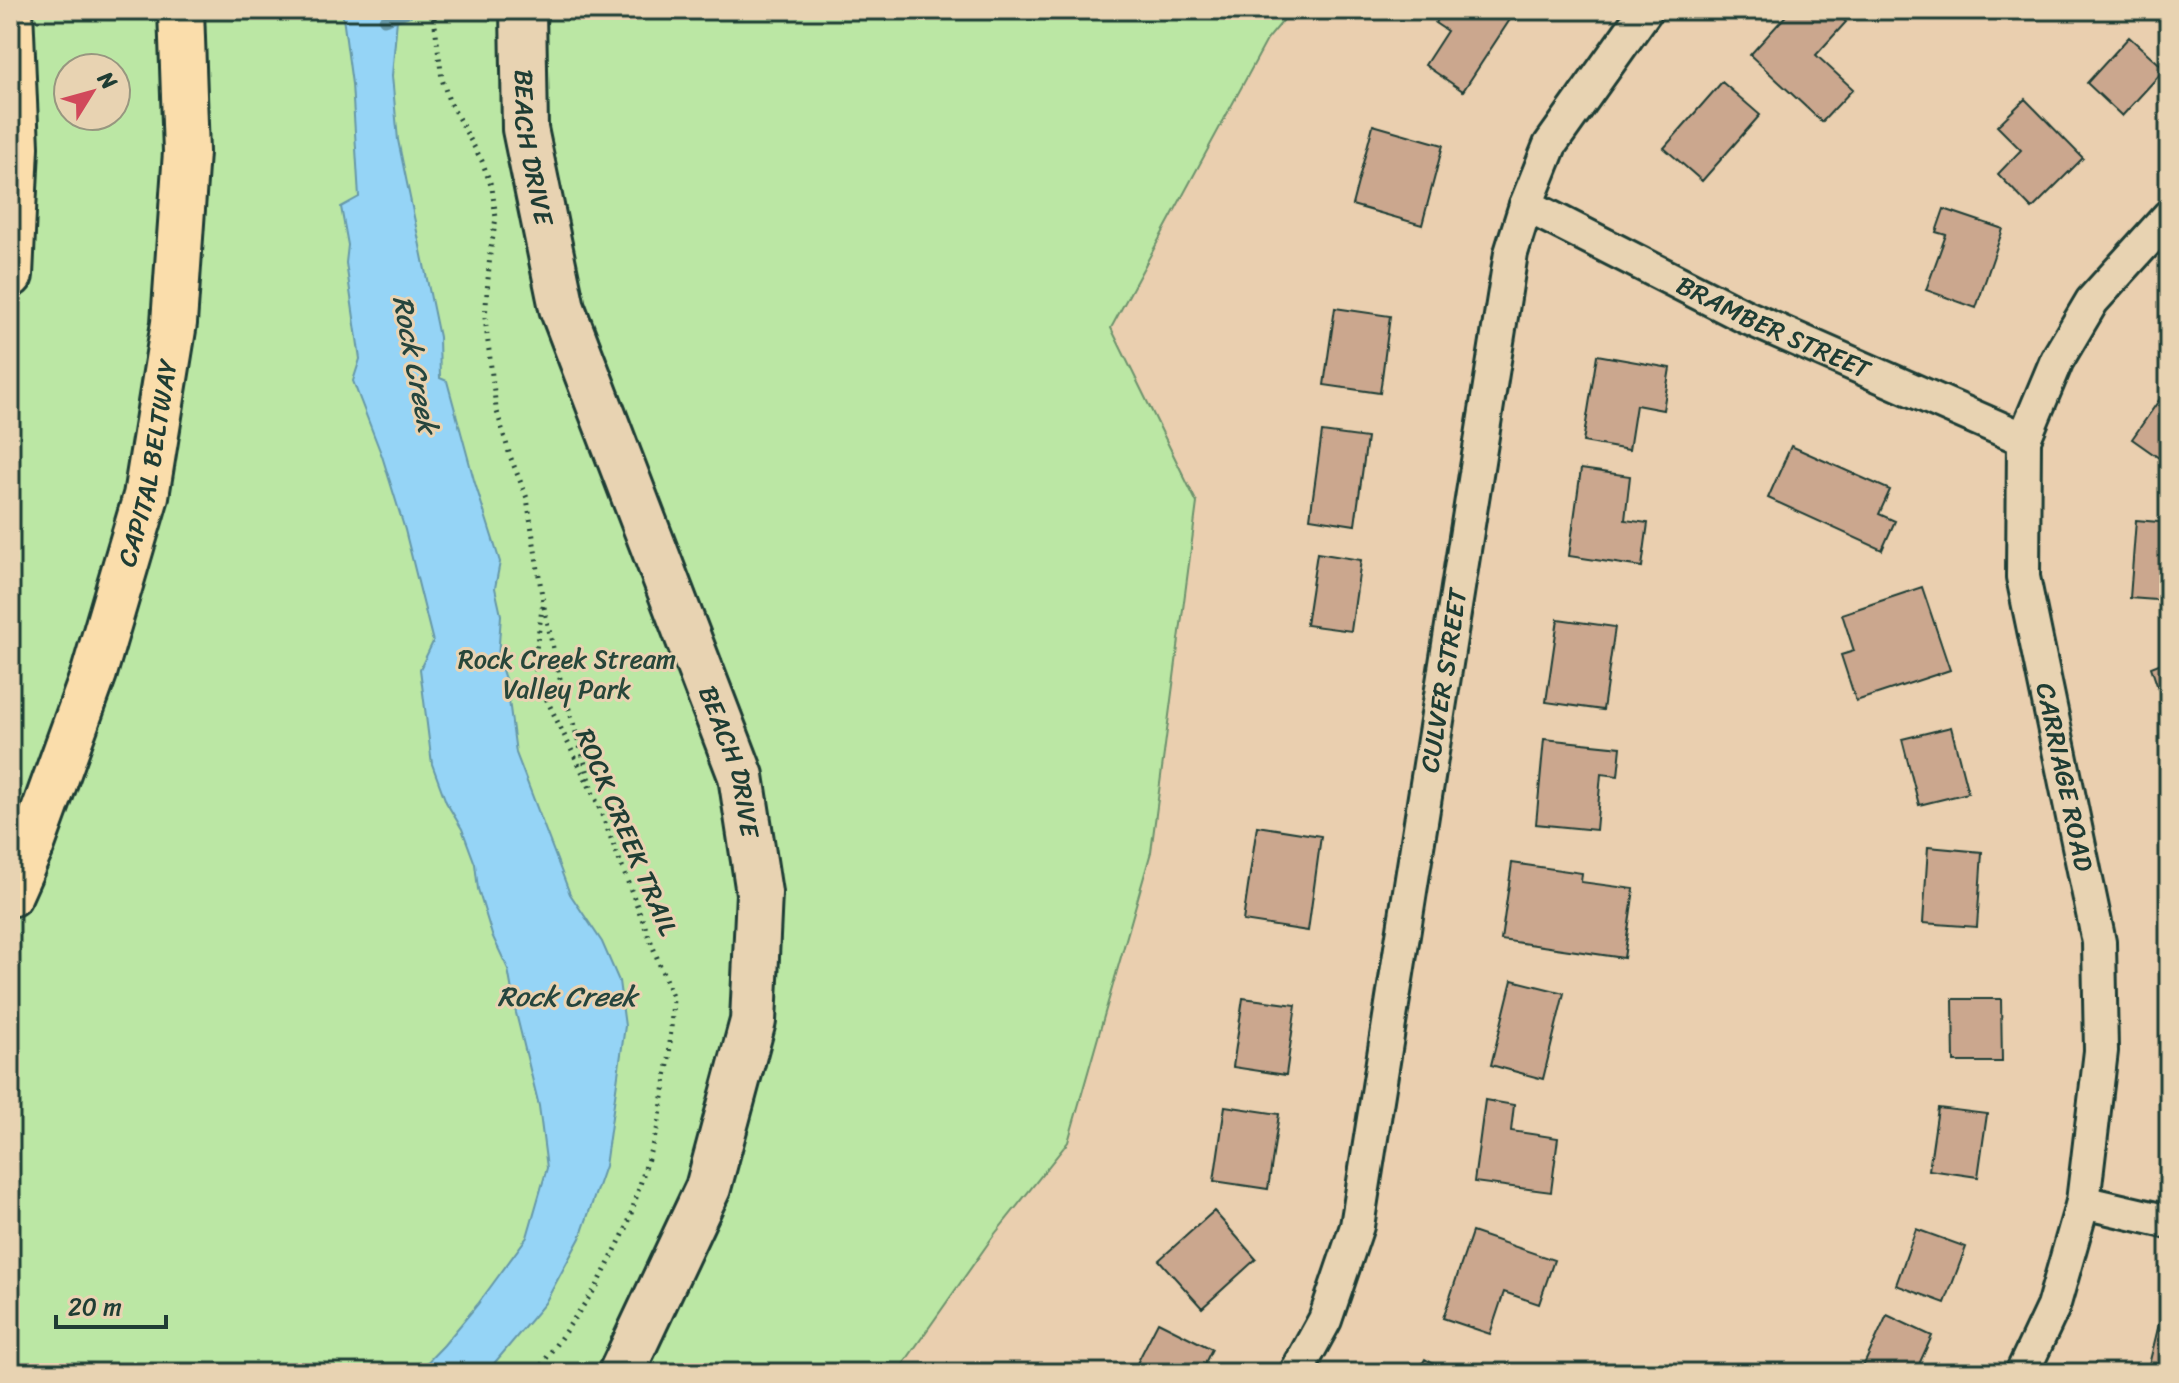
<svg xmlns="http://www.w3.org/2000/svg" width="2179" height="1383" font-family="Sriracha,sans-serif">
	<rect width="100%" height="100%" fill="#eacfaf"/>
	<filter id="ink" filterUnits="userSpaceOnUse"><feTurbulence type="fractalNoise" baseFrequency=".0125" numOctaves="2"/><feDisplacementMap in="SourceGraphic" scale="16" xChannelSelector="R" yChannelSelector="G"/><feConvolveMatrix kernelMatrix="1 2 1 2 8 2 1 2 1" color-interpolation-filters="sRGB"/></filter>
	<g filter="url(#ink)">
		<path fill="#bbe7a4" stroke="#6d926c" stroke-width="2" fill-rule="evenodd" d="M10,10H1292L1267,40L1111,328L1197,503L1151,852L1068,1142L994,1235L897,1373H10ZM68,68H116V116H68Z"/>
		<path fill="#95d4f6" stroke="#6698a8" stroke-width="2" d="M342,10H394L397,19L392,76L398,140L439,337L440,378L447,381L474,480L500,562L495,588L501,615L498,658L507,685L516,753L570,894L602,942L619,981L625,1026L605,1166L580,1238L545,1303L486,1373H417L444,1345L478,1304L527,1237L547,1168L539,1106L516,1013L508,969L492,935L478,889L475,864L462,829L446,802L432,764L420,669L433,642L405,530L382,456L353,381L360,359L346,263L348,245L341,207L359,197L352,84Z"/>
		<g fill="none" stroke-linecap="round" stroke-linejoin="round">
			<path stroke="#6698a8" stroke-width="11" d="M384,20L414,10"/>
		</g>
		<path fill="#cba78e" stroke="#1f3d34" stroke-width="2" d="M1444,10H1499L1511,18L1463,91L1425,65L1447,31L1435,23Z
			M1791,10H1833L1846,22L1816,55L1853,89L1822,122L1750,55Z
			M2129,37L2165,69L2122,116L2087,83Z
			M1722,82L1760,115L1702,181L1664,148Z
			M2025,99L2083,158L2032,209L1998,174L2021,150L1997,126Z
			M1373,125L1443,145L1422,225L1352,205Z
			M1944,209L2003,229L1976,308L1926,290L1946,235L1936,232Z
			M1335,308L1390,316L1380,393L1324,385Z
			M1597,355L1670,368L1663,410L1636,405L1629,450L1583,442Z
			M2169,386V465L2132,439Z
			M1322,432L1367,438L1355,525L1310,518Z
			M1791,446L1890,490L1879,514L1895,521L1882,550L1768,498Z
			M1581,469L1630,476L1625,520L1648,523L1642,567L1569,556Z
			M2136,520L2169,523V601L2130,598Z
			M1317,553L1361,560L1351,631L1306,625Z
			M1922,587L1950,670L1856,701L1841,655L1854,651L1842,614Z
			M1558,619L1615,627L1603,710L1546,702Z
			M2169,660V721L2151,667Z
			M1951,727L1968,793L1919,805L1902,739Z
			M1544,739L1621,747L1618,776L1601,774L1596,830L1536,824Z
			M1257,826L1321,836L1308,931L1243,921Z
			M1928,847L1982,852L1977,927L1923,923Z
			M1512,863L1582,873L1581,882L1634,889L1624,958L1501,940Z
			M1512,980L1564,993L1543,1079L1491,1065Z
			M1243,998L1296,1005L1286,1075L1233,1067Z
			M1953,999H2001L2002,1062H1954Z
			M1485,1100L1514,1105L1511,1131L1558,1138L1551,1192L1474,1182Z
			M1225,1106L1279,1114L1268,1189L1214,1181Z
			M1938,1108L1987,1114L1978,1177L1929,1170Z
			M1214,1211L1256,1259L1202,1308L1159,1260Z
			M1916,1229L1966,1247L1945,1303L1896,1285Z
			M1472,1232L1554,1260L1539,1304L1504,1292L1490,1334L1443,1318Z
			M1887,1315L1932,1336L1915,1373H1860Z
			M1158,1322L1212,1349L1200,1373H1132Z
			M2159,1324L2169,1327V1373H2147Z
			M1425,1359L1450,1373H1417Z"/>
		<g fill="none" stroke-linecap="round" stroke-linejoin="round">
			<defs>
				<g id="street">
					<path id="s1" d="M1526,205L1744,316L2024,439"/>
					<path d="M2083,1202L2169,1222"/>
					<path id="s2" d="M1296,1373L1325,1320L1357,1226L1511,253L1526,205L1550,145L1646,10"/>
					<path d="M2022,1373L2053,1307L2083,1202L2101,1051L2099,942L2023,577L2024,439L2057,360L2092,301L2169,216"/>
				</g>
				<g id="secondary">
					<path id="s3" d="M523,10L525,129L562,308L741,776L759,893L753,1021L708,1188L621,1373"/>
				</g>
				<g id="highway">
					<path d="M10,275L16,147L10,10"/>
					<path id="s4" d="M10,894L31,847L94,673L146,496L174,323L186,152L181,10"/>
				</g>
			</defs>
			<use href="#street" stroke="#1f3d34" stroke-width="38"/>
			<use href="#secondary" stroke="#1f3d34" stroke-width="50"/>
			<use href="#highway" stroke="#1f3d34" stroke-width="50"/>
			<path stroke="#1f3d34" stroke-width="5" stroke-dasharray="2 6" stroke-linecap="butt" d="M433,10L442,79L449,101L482,161L492,188L496,218L490,254L485,318L496,408L510,456L527,498L543,602L534,663L541,688L597,802L673,999L669,1058L659,1123L627,1227L597,1286L536,1373
				M544,607L559,675L592,787"/>
			<use href="#street" stroke="#e8d3b2" stroke-width="32"/>
			<use href="#secondary" stroke="#e8d3b2" stroke-width="44"/>
			<use href="#highway" stroke="#faddab" stroke-width="44"/>
		</g>
	</g>
	<g text-anchor="middle" stroke-width="6" stroke-linejoin="round" paint-order="stroke">
		<g font-size="26" fill="#1f3d34" stroke="#e8d3b2">
			<text dy="9" stroke="none"><textPath href="#s3" startOffset="138">BEACH DRIVE</textPath></text>
			<text dy="9" stroke="none"><textPath href="#s1" startOffset="276">BRAMBER STREET</textPath></text>
			<text dy="9" stroke="none"><textPath href="#s4" startOffset="454">CAPITAL BELTWAY</textPath></text>
			<text dy="9" stroke="none"><textPath href="#s2" startOffset="712">CULVER STREET</textPath></text>
			<text dy="9" stroke="none"><textPath href="#s3" startOffset="786">BEACH DRIVE</textPath></text>
			<text transform="translate(2065 777) rotate(78)" y="9">CARRIAGE ROAD</text>
			<text transform="translate(627 832) rotate(67)" y="9">ROCK CREEK TRAIL</text>
		</g>
		<g font-size="26" fill="#27463a" stroke="#e8d3b2">
			<text x="567" y="668">Rock Creek Stream<tspan x="567" dy="30">Valley Park</tspan></text>
		</g>
		<g font-size="28" font-style="italic" fill="#25453e" stroke="#e8d3b2">
			<text transform="translate(416 364) rotate(79)" y="10">Rock Creek</text>
			<text x="567" y="1006">Rock Creek</text>
		</g>
	</g>
	<rect width="2179" height="1383" fill="none" stroke="#e8d3b2" stroke-width="40"/>
	<rect x="20" y="20" width="2139" height="1343" fill="none" stroke="#1f3d34" stroke-width="3" filter="url(#ink)"/>
	<g transform="translate(92 92) rotate(53)"><circle r="38" fill="#e8d3b2" stroke="#989780" stroke-width="2"/>
	<path d="M0-6L14 30L0 20L-14 30Z" fill="#d1495b"/>
	<text y="-12" font-size="22" font-weight="bold" text-anchor="middle" fill="#1f3d34">N</text>
	</g>
	<path d="M56 1315v12h110v-12" fill="none" stroke="#1f3d34" stroke-width="4"/>
	<text x="68" y="1315" font-size="24" fill="#1f3d34" stroke="#e8d3b2" stroke-width="6" paint-order="stroke">20 m</text>
</svg>
